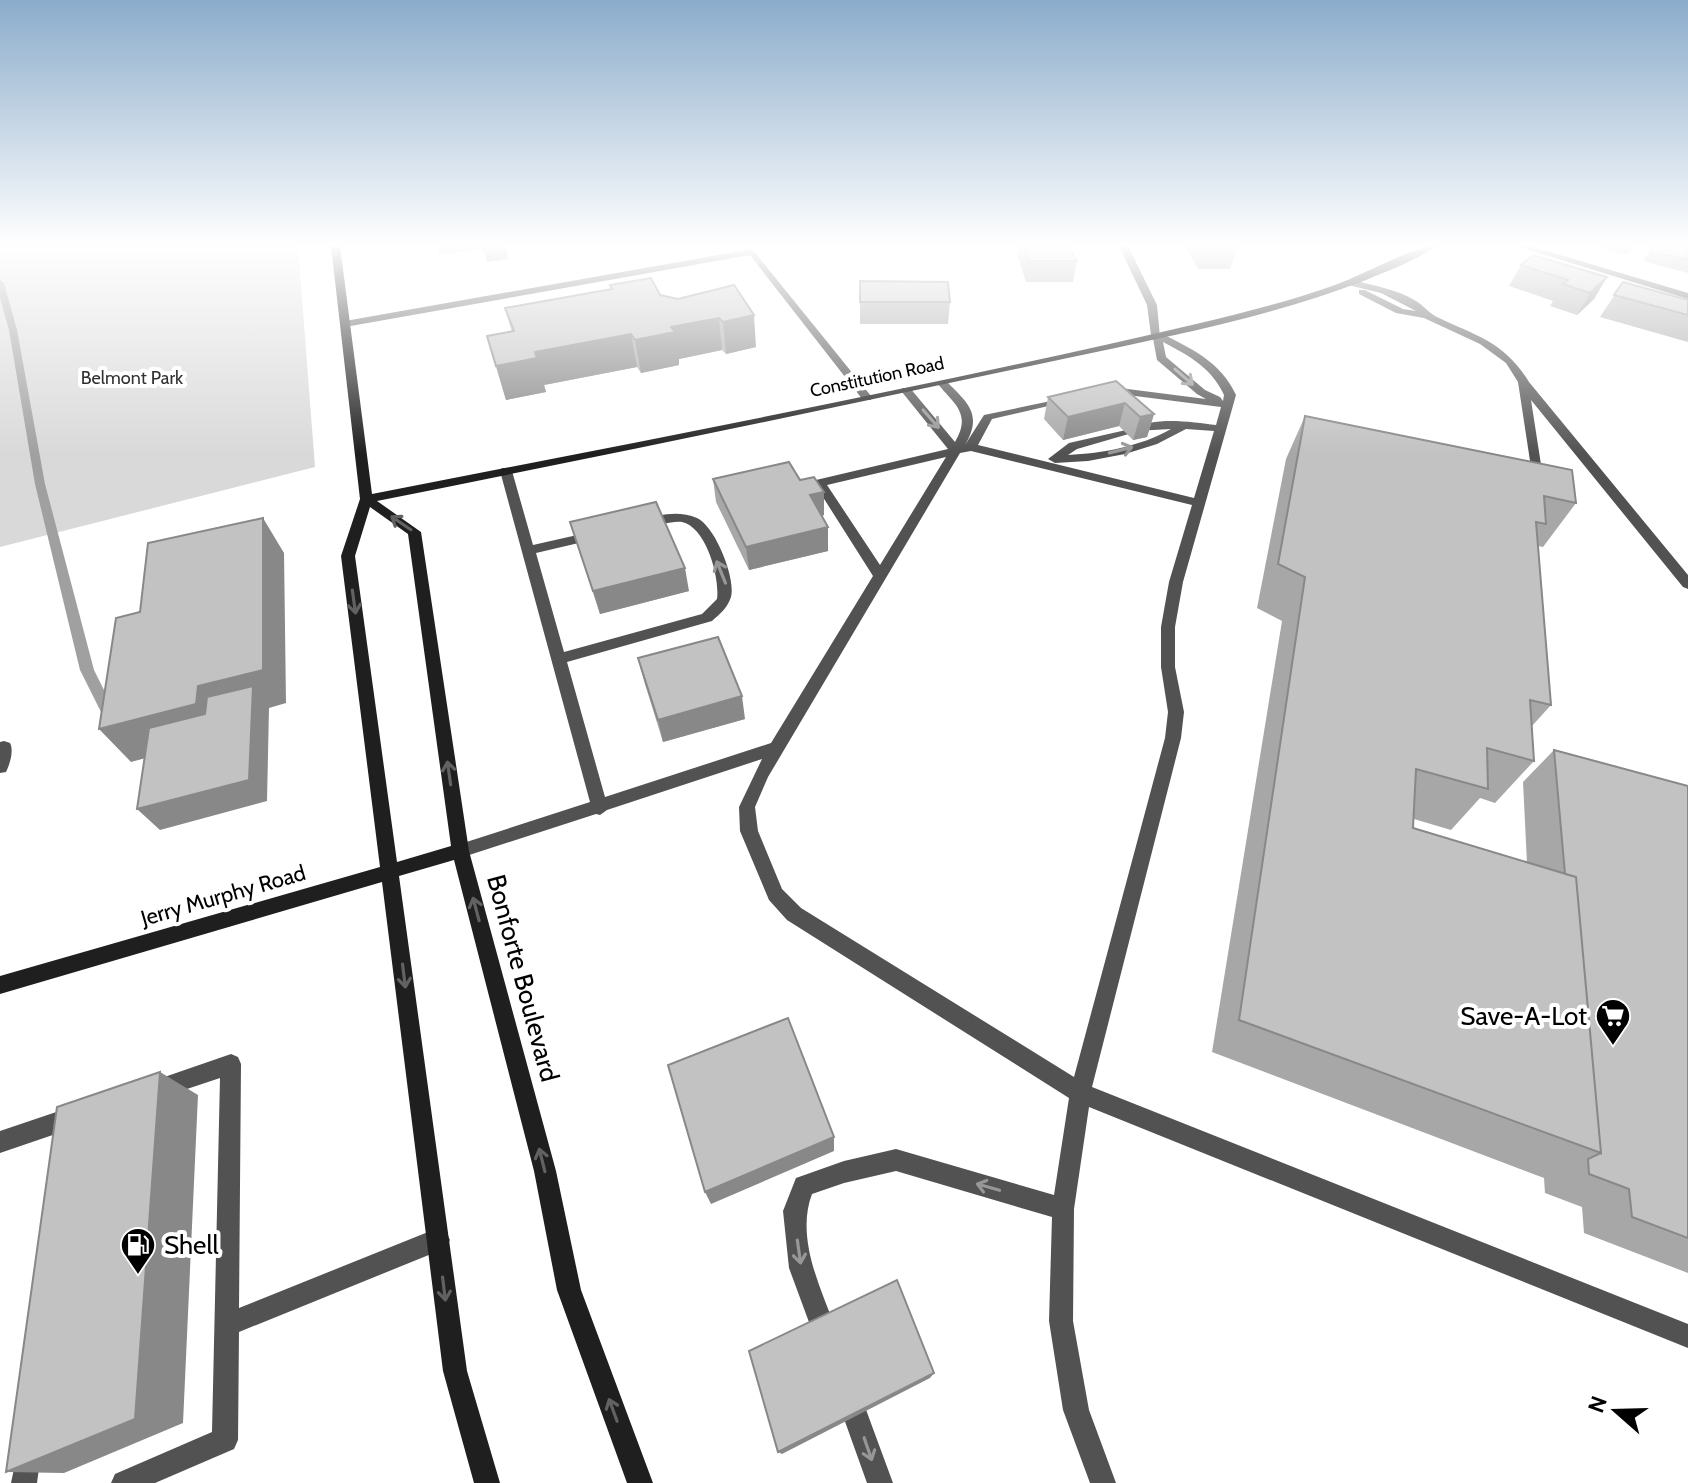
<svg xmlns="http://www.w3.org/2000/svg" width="1688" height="1483" font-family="Cabin,sans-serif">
	<rect width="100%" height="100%" fill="#fff"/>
	<path fill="#d9d9d9" d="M0,246H298L315,467L0,547Z"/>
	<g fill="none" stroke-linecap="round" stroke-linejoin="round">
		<path fill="#a0a0a0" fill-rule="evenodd" d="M0,280L4,283L17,330L45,484L94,670L114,710L107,715L102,714L80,670L35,484L9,330L0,298Z"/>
		<path fill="#525252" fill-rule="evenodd" d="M752,249L871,396V400H863L750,255L345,327L340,324L345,321Z
			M1351,280C1373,285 1396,289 1416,301C1423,305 1428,312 1435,316C1476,336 1504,341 1529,382L1688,575V589L1683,587L1531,400L1544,484L1542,487H1534L1518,382L1506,363L1480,344L1424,318L1396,313L1359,294V290H1365L1403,309L1416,311L1381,293L1348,285L1346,283Z
			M1152,333H1160C1191,348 1221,362 1236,395L1183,582L1175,627V667L1184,712L1181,738L1092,1087L1688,1324V1348L1089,1107L1074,1209L1073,1321L1089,1410L1116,1483H1090L1063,1410L1049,1321L1052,1217L896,1171L844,1183L812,1194C796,1236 819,1285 834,1324L831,1333L822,1336L813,1333L789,1268L783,1211L796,1178L844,1161L896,1149L1054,1195L1069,1098L787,920L769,900L740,831L739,807L762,759L607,810L600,815L596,814L460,858L454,856L451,851L454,846L590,802L500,471L502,468H510L512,471L533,545L595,531L602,535L600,538L536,553L564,652L702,614L717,599C720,577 706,527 682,522C668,520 649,531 639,523L640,520C659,515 678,510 697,518C715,526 736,578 731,597C728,607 720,614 712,621L567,662L605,797L771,743L873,576L814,483L816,480L948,449L902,392V388H910L955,442C972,413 954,404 937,383L946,381C968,403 983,414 965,445L984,415L1070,397V401L992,419L978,445L1194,498L1214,431L1186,429L1157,444L1125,454L1088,461L1055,463L1048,459L1069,443L1126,430L1132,433L1077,449L1068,455C1103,453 1139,447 1171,429L1135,431L1133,429C1154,416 1192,422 1216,425L1221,407L1112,393L1106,390L1112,387L1206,399L1197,394L1157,360ZM1163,342C1188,355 1212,368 1224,395L1223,401L1220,397L1205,390L1166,357ZM971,451L1192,505L1169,582L1161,627V667L1168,712L1165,738L1074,1077L801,908L782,889L758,831L755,807L768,777L960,453ZM946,457L880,565L827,485Z
			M4,741L10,743C14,750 10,764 6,772L0,773V742Z
			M231,1054L238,1057L241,1064L239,1308L438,1228L446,1232L450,1240L446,1248L239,1332L238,1440L234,1449L155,1483H111L115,1474L212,1432L220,1078L157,1099L150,1096L147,1089L150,1082Z
			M74,1106L82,1109L85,1117L82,1125L0,1153V1131Z
			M856,1403L865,1407L893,1483H867L843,1416L847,1407Z
			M28,1440L37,1444L41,1453L37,1483H11L19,1444Z"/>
		<path fill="#525252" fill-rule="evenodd" d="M1119,246H1128L1157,305L1160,337L1151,335L1147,305Z
			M1516,246H1530L1688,293V299Z"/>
		<path fill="#1f1f1f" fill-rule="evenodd" d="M331,246H340L372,494C647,440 923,388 1196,324C1243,313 1290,301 1335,285C1361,276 1414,246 1436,246C1416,261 1389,270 1366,280C1268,318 1165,337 1063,359C834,408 606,455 377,501L421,532L469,851L556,1171L581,1290L653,1483H627L557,1290L534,1171L454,860L399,876L467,1371L500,1483H474L443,1371L382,882L0,994V976L380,867L341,556L360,499ZM370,507L408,534L451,846L397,862L355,556Z"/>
	</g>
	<path fill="#a7a7a7" d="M1018,246H1067L1077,261L1073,282H1026L1017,253Z
		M1185,246H1236L1237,248L1230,269H1198Z
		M1594,246H1636L1626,255Z
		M1653,246L1688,248V273L1643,261Z
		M1521,265L1607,277L1594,299L1577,315L1550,306L1553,301L1509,286Z
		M860,281L950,302L948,324H860Z
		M1623,282L1688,300V342L1600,317Z
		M610,285L678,299L734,285L756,347L726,354L722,350L679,359V365L641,373L637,367L544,385L546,392L506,400L487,336L512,332L505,308L611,289Z
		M1116,381L1154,414L1147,437L1133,440L1119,426L1063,440L1044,419L1048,397Z
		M1305,416L1576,503L1543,547L1538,546L1551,705L1532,726L1534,761L1495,803L1480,798L1451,830L1414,819L1413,828L1527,863L1523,782L1554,750L1688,786V1273L1584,1233L1582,1207L1545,1193L1544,1178L1212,1052L1282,621L1257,608L1286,459Z
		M713,479L800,480L824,492V515L822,516L828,527V551L749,570L716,502Z
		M570,522L689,591L600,614Z
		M638,658L745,719L663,742L644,681Z"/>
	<path fill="#888" d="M437,246H491V248L440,254Z
		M506,246L508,259L487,262L484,251Z
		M1607,277L1594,299L1577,315L1590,293Z
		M754,315L756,347L726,354L723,322Z
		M719,318L722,350L679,359V365L641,373L635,340L671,327Z
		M631,334L637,367L544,385L546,392L506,400L496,366L535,352Z
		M1125,403L1119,426L1063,440L1068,417Z
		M1154,414L1147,437L1133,440L1140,417Z
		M824,492V515L810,519V495Z
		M263,518L284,553L286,703L269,708L267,801L160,830L137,809L223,737L131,762L99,729L198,686Z
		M828,527V551L749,570L746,547Z
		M685,568L689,591L600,614L593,591Z
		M742,696L745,719L663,742L658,720Z
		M160,1072L198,1095L183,1423L64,1473L6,1472Z
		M834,1137V1151L711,1204L705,1192Z
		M934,1373L930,1378L782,1454L778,1452Z"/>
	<path fill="#c2c2c2" stroke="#888" stroke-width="2" d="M484,246H505V249L484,251Z
		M1024,246H1067L1077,261H1029Z
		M1203,246H1236L1237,248H1204Z
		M1653,246H1679L1688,248V260L1650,251Z
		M1533,255L1607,277L1590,293L1563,284L1568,280L1521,265Z
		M651,278L660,295L678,299L734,285L754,315L723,322L719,318L671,327L675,332L635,340L631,334L535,352L537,358L496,366L487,336L514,331L505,308L612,289L610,285Z
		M860,281L948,282L950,302H860Z
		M1623,282L1688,300V315L1614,295Z
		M1116,381L1154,414L1140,417L1125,403L1068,417L1048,397Z
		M1305,416L1572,470L1576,503L1544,496L1546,524L1536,522L1551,705L1530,700L1534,761L1487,748L1488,789L1416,769L1413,828L1576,877L1601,1153L1239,1020L1305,577L1278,564Z
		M789,462L800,480L814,477L824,492L810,495L828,527L746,547L713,479Z
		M656,502L685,568L593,591L570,522Z
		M263,518V670L198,686L196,704L99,729L116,618L140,612L148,543Z
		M718,637L742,696L658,720L638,658Z
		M253,686L249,780L137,809L149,728L205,714L207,697Z
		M1554,750L1688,786V1238L1632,1217L1629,1189L1589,1174L1588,1159L1601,1153L1576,877L1565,874Z
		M788,1018L834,1137L705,1192L668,1065Z
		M160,1072L135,1419L6,1472L57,1107Z
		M897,1280L934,1373L778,1452L749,1351Z"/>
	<defs><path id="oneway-shaft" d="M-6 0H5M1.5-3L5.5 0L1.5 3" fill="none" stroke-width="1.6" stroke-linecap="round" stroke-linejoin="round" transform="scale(2)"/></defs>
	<g stroke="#979797">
		<use href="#oneway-shaft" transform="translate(1184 377) rotate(41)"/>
		<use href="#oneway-shaft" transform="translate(931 419) rotate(49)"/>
		<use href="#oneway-shaft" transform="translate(1121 450) rotate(-14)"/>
		<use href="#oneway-shaft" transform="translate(721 572) rotate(-112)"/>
		<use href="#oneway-shaft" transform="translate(988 1187) rotate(-164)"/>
		<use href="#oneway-shaft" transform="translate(799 1252) rotate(82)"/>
		<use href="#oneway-shaft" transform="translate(868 1449) rotate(71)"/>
	</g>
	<g stroke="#626262">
		<use href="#oneway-shaft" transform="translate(401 523) rotate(-146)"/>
		<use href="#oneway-shaft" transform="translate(354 602) rotate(82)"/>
		<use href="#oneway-shaft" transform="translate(449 773) rotate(-98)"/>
		<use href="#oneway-shaft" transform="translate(476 909) rotate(-105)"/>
		<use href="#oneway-shaft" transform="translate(404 976) rotate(83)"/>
		<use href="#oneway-shaft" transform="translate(542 1160) rotate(-104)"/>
		<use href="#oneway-shaft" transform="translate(444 1289) rotate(83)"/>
		<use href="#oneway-shaft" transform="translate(613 1410) rotate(-110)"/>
	</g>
	<linearGradient id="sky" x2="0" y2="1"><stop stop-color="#8baccb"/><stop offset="0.54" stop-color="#fff"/><stop offset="1" stop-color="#fff" stop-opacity="0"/></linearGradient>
	<rect width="1688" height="454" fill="url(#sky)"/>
	<defs>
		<symbol id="supermarket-pin" viewBox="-11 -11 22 30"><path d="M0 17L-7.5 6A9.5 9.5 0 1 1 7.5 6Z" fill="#000" stroke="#fff"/><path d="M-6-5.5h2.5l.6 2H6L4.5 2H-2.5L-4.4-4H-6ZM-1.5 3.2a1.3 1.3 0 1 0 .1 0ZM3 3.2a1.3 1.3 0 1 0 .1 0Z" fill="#fff"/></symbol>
		<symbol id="fuel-pin" viewBox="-11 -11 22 30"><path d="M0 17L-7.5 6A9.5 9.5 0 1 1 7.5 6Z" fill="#000" stroke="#fff"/><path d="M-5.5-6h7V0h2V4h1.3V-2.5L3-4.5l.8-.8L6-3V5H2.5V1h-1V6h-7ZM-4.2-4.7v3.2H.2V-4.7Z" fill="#fff"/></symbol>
	</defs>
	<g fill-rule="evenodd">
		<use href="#supermarket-pin" x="1593" y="996" width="40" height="54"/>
		<use href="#fuel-pin" x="118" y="1225" width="40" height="54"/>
	</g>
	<g text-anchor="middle" stroke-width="8" stroke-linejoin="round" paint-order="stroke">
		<g font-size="18" fill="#000" stroke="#fff">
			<text transform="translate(877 377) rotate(-12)" y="6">Constitution Road</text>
		</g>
		<g font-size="18" fill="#303030" stroke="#fff">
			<text x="132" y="384">Belmont Park</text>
		</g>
		<g font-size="22" fill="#000" stroke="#fff">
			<text transform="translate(223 895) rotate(-16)" y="8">Jerry Murphy Road</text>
		</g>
		<g font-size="26" fill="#000" stroke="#fff">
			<text transform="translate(523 978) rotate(75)" y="9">Bonforte Boulevard</text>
		</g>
		<g font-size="26" fill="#000" stroke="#fff" text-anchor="end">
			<text x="1587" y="1025">Save-A-Lot</text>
			<text x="164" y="1254" text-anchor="start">Shell</text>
		</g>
	</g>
	<g transform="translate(1616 1411) rotate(290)" stroke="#ffffff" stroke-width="6" paint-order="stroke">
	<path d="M0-6L14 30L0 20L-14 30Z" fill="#000000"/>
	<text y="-12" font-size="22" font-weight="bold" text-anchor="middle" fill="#000000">N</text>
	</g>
</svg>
